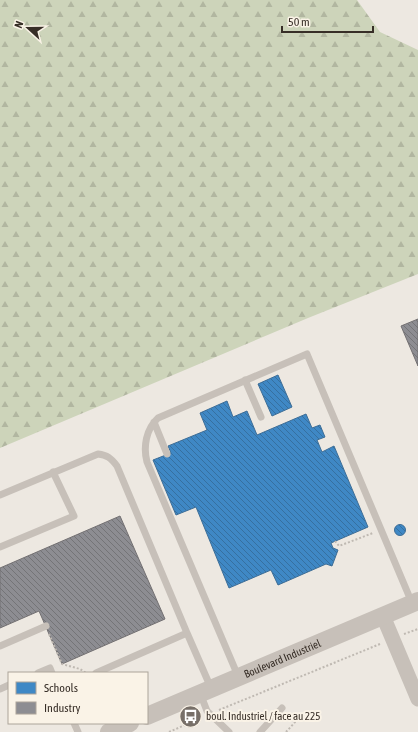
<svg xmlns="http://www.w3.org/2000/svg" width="418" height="732" font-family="'Asap Condensed',sans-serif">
	<defs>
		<pattern id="forest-firs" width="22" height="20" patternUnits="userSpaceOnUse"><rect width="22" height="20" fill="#cdd4ba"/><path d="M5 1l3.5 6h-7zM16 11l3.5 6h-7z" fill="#b1b6a0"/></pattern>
		<pattern id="schools-back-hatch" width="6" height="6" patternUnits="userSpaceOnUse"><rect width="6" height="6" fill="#3f88c5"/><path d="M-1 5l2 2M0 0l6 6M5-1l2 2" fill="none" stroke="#3670a0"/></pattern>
		<pattern id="industry-back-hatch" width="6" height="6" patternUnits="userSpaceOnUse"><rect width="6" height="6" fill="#8d8d92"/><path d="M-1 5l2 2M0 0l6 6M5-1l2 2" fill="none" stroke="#747477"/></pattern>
	</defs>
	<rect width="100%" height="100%" fill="#ede8e1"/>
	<path fill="url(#forest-firs)" d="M0,0H357L380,32L418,50V274L308,318L0,448Z"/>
	<path fill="url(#schools-back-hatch)" stroke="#3d6d96" d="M278,375L292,407L272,416L258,384Z
		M227,401L233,417L247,411L257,435L306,414L312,428L320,425L325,437L317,440L322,452L334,446L368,527L331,543L333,548L338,550L332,566L326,564L278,585L271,570L229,588L196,507L176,515L153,460L171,453L168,446L207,430L200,413Z
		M394.5 530a5.5 5.5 0 1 1 11 0a5.5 5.5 0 1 1-11 0Z"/>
	<path fill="url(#industry-back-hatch)" stroke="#737072" d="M418,319V366L401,326Z
		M120,516L165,619L62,664L39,611L0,628V568Z"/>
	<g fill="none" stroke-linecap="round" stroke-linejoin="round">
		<path stroke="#bfb9b2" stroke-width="2" stroke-dasharray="2 2" stroke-linecap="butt" d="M335,541L339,546L373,533
			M49,634L62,664L80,669L86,673
			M404,634L418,629
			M219,710L380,644
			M169,732L201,718
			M286,732L297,720"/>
		<path stroke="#c7c0b9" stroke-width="7" d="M245,380L261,417
			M154,422L167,454
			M0,495L98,454C107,455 111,458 117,466L187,633
			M0,547L74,516L53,472
			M0,646L46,626
			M38,673L50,668L52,673
			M96,673L187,633L211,688
			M238,676L147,462C143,447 146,429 158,418L307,354L412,603
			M0,689L9,685
			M200,693L207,711L229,732
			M74,723L78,732
			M260,732L282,708"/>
		<path stroke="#c7c0b9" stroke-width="15" d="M383,616L418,699"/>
		<g stroke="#c7c0b9" stroke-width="18">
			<path id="s1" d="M147,716L418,601"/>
			<path d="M109,732L130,723"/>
		</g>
	</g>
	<defs>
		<symbol id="bus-disc" viewBox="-11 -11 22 22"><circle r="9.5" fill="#776f68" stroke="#faf3e7"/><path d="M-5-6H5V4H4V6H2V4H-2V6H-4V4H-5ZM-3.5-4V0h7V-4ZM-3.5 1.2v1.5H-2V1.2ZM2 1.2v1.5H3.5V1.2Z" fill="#fff"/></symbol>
	</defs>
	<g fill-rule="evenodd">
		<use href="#bus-disc" x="178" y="704" width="25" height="25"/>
	</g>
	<g text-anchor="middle" stroke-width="4" stroke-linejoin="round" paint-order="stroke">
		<g font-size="11" fill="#372e27" stroke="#faf3e7">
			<text dy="4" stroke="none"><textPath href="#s1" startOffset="147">Boulevard Industriel</textPath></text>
		</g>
		<g font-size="11" fill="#372e27" stroke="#faf3e7" text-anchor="start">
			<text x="206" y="720">boul. Industriel / face au 225</text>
		</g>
	</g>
	<rect x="8" y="672" width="140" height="52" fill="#faf3e7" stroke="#aca49a"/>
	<rect x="16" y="682" width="20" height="12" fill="#3f88c5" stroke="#aca49a"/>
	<text x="44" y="692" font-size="12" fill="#372e27">Schools</text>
	<rect x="16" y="702" width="20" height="12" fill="#8d8d92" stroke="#aca49a"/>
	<text x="44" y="712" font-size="12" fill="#372e27">Industry</text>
	<g transform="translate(28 28) rotate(291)" stroke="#faf3e7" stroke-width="3" paint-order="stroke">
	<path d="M0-3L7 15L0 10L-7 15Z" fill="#372e27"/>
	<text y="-6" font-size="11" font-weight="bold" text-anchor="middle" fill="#372e27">N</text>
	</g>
	<path d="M282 26v6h91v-6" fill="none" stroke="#372e27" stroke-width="2"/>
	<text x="288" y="26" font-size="12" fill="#372e27" stroke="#faf3e7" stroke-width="3" paint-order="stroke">50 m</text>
</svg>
